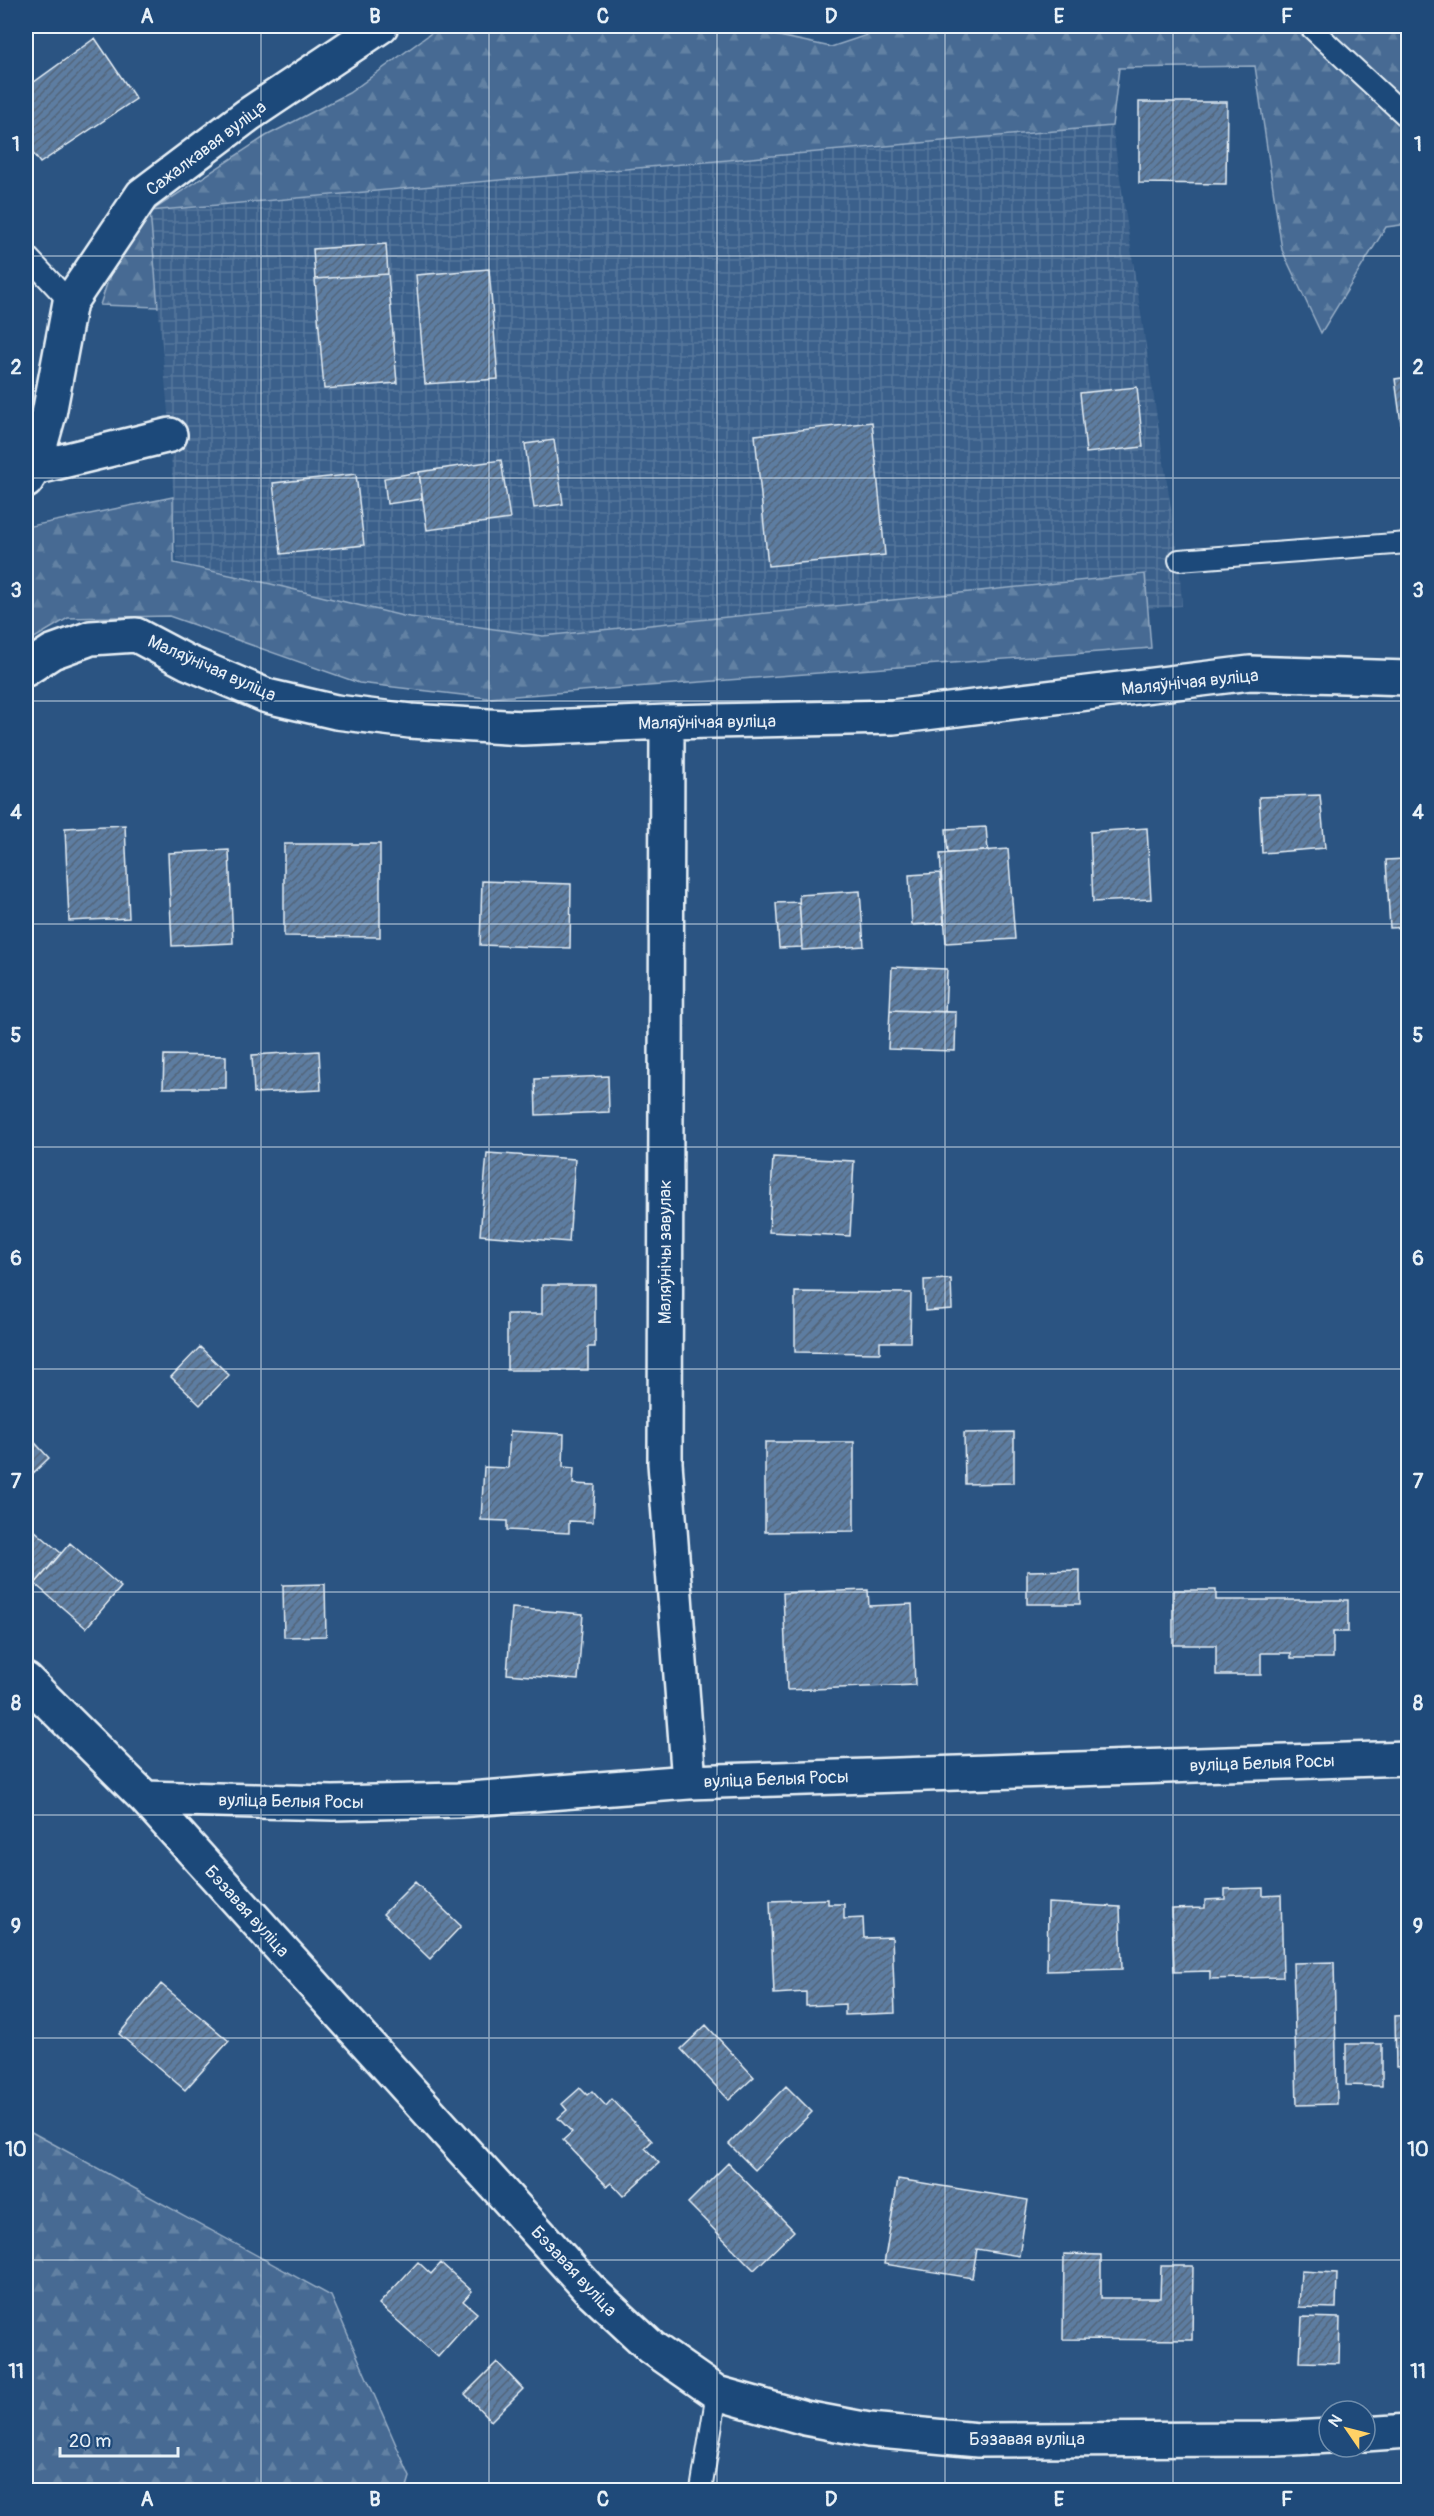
<svg xmlns="http://www.w3.org/2000/svg" width="1434" height="2516" font-family="Pangolin,sans-serif">
	<defs>
		<pattern id="industrial-grid" width="8" height="8" patternUnits="userSpaceOnUse" patternTransform="scale(1.5)"><rect width="8" height="8" fill="#3a608b"/><path d="M0 4h8M4 0v8" fill="none" stroke="#56779c"/></pattern>
		<pattern id="forest-firs" width="22" height="20" patternUnits="userSpaceOnUse" patternTransform="scale(1.5)"><rect width="22" height="20" fill="#476b93"/><path d="M5 1l3.5 6h-7zM16 11l3.5 6h-7z" fill="#6281a3"/></pattern>
		<pattern id="building-hatch" width="6" height="6" patternUnits="userSpaceOnUse" patternTransform="scale(1.5)"><rect width="6" height="6" fill="#5d7da1"/><path d="M-1 1l2-2M0 6l6-6M5 7l2-2" fill="none" stroke="#53657a"/></pattern>
	</defs>
	<rect width="100%" height="100%" fill="#2b5482"/>
	<filter id="ink" filterUnits="userSpaceOnUse"><feTurbulence type="fractalNoise" baseFrequency=".0167" numOctaves="2"/><feDisplacementMap in="SourceGraphic" scale="12" xChannelSelector="R" yChannelSelector="G"/><feConvolveMatrix kernelMatrix="1 2 1 2 8 2 1 2 1" color-interpolation-filters="sRGB"/></filter>
	<g filter="url(#ink)">
		<path fill="url(#industrial-grid)" d="M1112,126L1179,560L1182,606L476,664L177,561L170,435L150,212Z"/>
		<path fill="url(#forest-firs)" stroke="#98aec6" stroke-width="1.5" d="M441,26H732L831,47L894,26L1180,28L1209,26H1408V224L1386,227L1321,333L1282,250L1255,66L1119,68L1112,126L150,211L158,307L100,305L116,256L150,212L266,136L349,93Z
			M173,497L174,563L271,584L403,616L543,636L1145,574L1151,648L488,698L359,683L169,616L68,618L26,643V527Z
			M26,2129L331,2296L410,2477L406,2490H26Z"/>
		<path fill="url(#building-hatch)" stroke="#e8f1f8" stroke-width="1.5" d="M95,38L136,99L40,163L26,144V88Z
			M1139,102H1227L1226,184L1139,183Z
			M386,244L388,274L315,279L313,249Z
			M489,269L498,379L425,384L416,275Z
			M388,274L397,383L324,389L315,279Z
			M1408,377V437L1403,438L1395,379Z
			M1137,387L1143,447L1086,453L1080,393Z
			M872,422L885,555L768,566L755,435Z
			M554,440L563,504L534,508L525,444Z
			M501,460L510,519L427,530L419,472Z
			M419,472L422,499L387,504L384,478Z
			M356,474L364,545L281,554L273,483Z
			M1320,795L1325,848L1262,853L1259,797Z
			M125,825L129,918L69,921L65,828Z
			M986,827L988,851L948,853L946,829Z
			M1147,828L1151,899L1093,902L1090,832Z
			M284,844H380V937L284,936Z
			M1008,849L1015,939L946,943L940,854Z
			M1408,849V920L1404,850Z
			M229,850L233,943L172,946L168,853Z
			M1405,859L1408,927L1390,928L1386,860Z
			M940,873L944,923L912,925L909,875Z
			M482,881L571,884L570,948L480,945Z
			M860,891L864,946L802,950L799,895Z
			M799,902L802,947L779,948L776,903Z
			M892,967L947,969L945,1012L890,1010Z
			M890,1010L956,1012L955,1051L888,1049Z
			M319,1051L321,1090L254,1093L252,1055Z
			M164,1055L226,1056V1088H163Z
			M608,1076L609,1112L536,1115L535,1079Z
			M487,1153L575,1159L569,1242L480,1235Z
			M773,1157L854,1161L850,1236L769,1232Z
			M951,1279L952,1309L925,1311L924,1280Z
			M542,1285H595V1347H588V1370H507V1314H542Z
			M795,1292L911,1293L910,1342H880V1353L795,1352Z
			M200,1347L229,1375L200,1405L171,1377Z
			M510,1431L564,1434L563,1467L574,1468L573,1484L595,1485L593,1522L569,1521V1533L507,1530V1521L481,1520L484,1467L508,1468Z
			M1014,1432V1483L965,1484L964,1433Z
			M26,1433L49,1458L26,1480Z
			M765,1442H854V1531L765,1532Z
			M27,1524L61,1553L35,1584L26,1576Z
			M70,1543L121,1587L86,1628L35,1584Z
			M1080,1570V1604H1027V1571Z
			M325,1584L326,1636L284,1637L283,1585Z
			M868,1590L869,1606L912,1604L915,1685L787,1690L783,1593Z
			M1173,1590H1216V1600H1348V1632H1333V1658H1291V1653H1261V1675H1216V1645H1173Z
			M512,1608L583,1614L578,1680L507,1674Z
			M415,1882L461,1926L430,1959L383,1914Z
			M1263,1888V1896L1281,1895L1283,1977L1210,1979V1971L1174,1972L1172,1909L1205,1908V1900L1225,1899V1889Z
			M828,1899V1904H844V1919L863,1918L864,1938L892,1937L895,2013L845,2015V2004L806,2006V1992L774,1994L770,1901Z
			M1048,1903L1120,1907L1122,1969L1047,1971Z
			M1405,1916L1408,1917V1969H1406Z
			M1334,1962L1337,2104L1297,2105L1293,1963Z
			M161,1984L229,2041L185,2090L119,2034Z
			M1408,2015V2066L1396,2067L1395,2016Z
			M706,2025L754,2077L729,2100L681,2049Z
			M1346,2044H1382V2086L1346,2085Z
			M786,2086L812,2112L755,2170L729,2144Z
			M580,2088L587,2095L592,2091L606,2106L612,2099L652,2141L645,2148L659,2163L623,2196L611,2183L607,2186L563,2140L572,2132L558,2118L567,2110L562,2104Z
			M728,2163L794,2231L754,2270L688,2203Z
			M898,2179L1028,2200L1019,2256L977,2249L972,2278L884,2264Z
			M1064,2254L1101,2255V2298H1160L1161,2266H1193L1192,2340L1063,2339Z
			M418,2262L431,2274L441,2263L472,2291L463,2301L477,2313L438,2357L379,2304Z
			M1301,2271L1337,2273L1336,2308L1299,2307Z
			M1302,2317L1340,2318L1339,2363L1300,2362Z
			M497,2362L523,2389L491,2421L465,2394Z"/>
		<g fill="none" stroke-linecap="round" stroke-linejoin="round">
			<defs>
				<path id="service" d="M1309,26L1408,118
					M26,255L70,302
					M1179,560L1408,543
					M701,2490L717,2393"/>
				<path id="minor" d="M34,468L170,435
					M26,481L34,468L49,414L70,302L142,195L248,115L381,26
					M26,669L52,652L91,638L136,635L187,662L267,696L336,712L410,721L522,728L667,722L893,717L1250,673L1408,678
					M667,722L665,1463L689,1782
					M26,1680L145,1798L589,2289L651,2347L717,2393L805,2418L869,2430L978,2440L1277,2439L1329,2436
					M145,1798L333,1803L458,1800L689,1782L1408,1758
					M1365,2434L1408,2431"/>
			</defs>
			<use href="#service" stroke="#e8f1f8" stroke-width="24"/>
			<use href="#minor" stroke="#e8f1f8" stroke-width="38"/>
			<use href="#service" stroke="#1f4a7a" stroke-width="20"/>
			<use href="#minor" stroke="#1f4a7a" stroke-width="33"/>
		</g>
	</g>
	<path fill="none" stroke="#e8f1f8" stroke-width="1.5" stroke-opacity="0.55" d="M261,26V2490M489,26V2490M717,26V2490M945,26V2490M1173,26V2490M26,256H1408M26,478H1408M26,701H1408M26,924H1408M26,1147H1408M26,1369H1408M26,1592H1408M26,1815H1408M26,2038H1408M26,2260H1408"/>
	<g text-anchor="middle" stroke-width="4.5" stroke-linejoin="round" paint-order="stroke">
		<g font-size="18" fill="#e8f1f8" stroke="#1f4a7a">
			<text transform="translate(206 148) rotate(-37)" y="6">Сажалкавая вуліца</text>
			<text transform="translate(212 668) rotate(24)" y="6">Маляўнічая вуліца</text>
			<text transform="translate(1190 682) rotate(-6)" y="6">Маляўнічая вуліца</text>
			<text transform="translate(707 722) rotate(-1)" y="6">Маляўнічая вуліца</text>
			<text transform="translate(665 1252) rotate(-90)" y="6">Маляўнічы завулак</text>
			<text transform="translate(1262 1763) rotate(-2)" y="6">вуліца Белыя Росы</text>
			<text transform="translate(776 1779) rotate(-2)" y="6">вуліца Белыя Росы</text>
			<text transform="translate(291 1801) rotate(1)" y="6">вуліца Белыя Росы</text>
			<text transform="translate(247 1911) rotate(48)" y="6">Бэзавая вуліца</text>
			<text transform="translate(574 2271) rotate(47)" y="6">Бэзавая вуліца</text>
			<text x="1027" y="2445">Бэзавая вуліца</text>
		</g>
	</g>
	<rect width="1434" height="2516" fill="none" stroke="#1f4a7a" stroke-width="66"/>
	<g transform="translate(1347 2429) rotate(305)"><circle r="28" fill="#1f4a7a" stroke="#6f8dac" stroke-width="1.5"/>
	<path d="M0-4.5L10 22L0 15L-10 22Z" fill="#ffd166"/>
	<text y="-9" font-size="16" font-weight="bold" text-anchor="middle" fill="#e8f1f8">N</text>
	</g>
	<path d="M60 2447v9h118v-9" fill="none" stroke="#e8f1f8" stroke-width="3"/>
	<text x="69" y="2447" font-size="18" fill="#e8f1f8" stroke="#1f4a7a" stroke-width="4.5" paint-order="stroke">20 m</text>
	<rect x="33" y="33" width="1368" height="2450" fill="none" stroke="#e8f1f8" stroke-width="2"/>
	<g font-size="20" text-anchor="middle" font-weight="bold" fill="#e8f1f8">
		<text x="147" y="23">A</text>
		<text x="375" y="23">B</text>
		<text x="603" y="23">C</text>
		<text x="831" y="23">D</text>
		<text x="1059" y="23">E</text>
		<text x="1287" y="23">F</text>
		<text x="16" y="151">1</text>
		<text x="1418" y="151">1</text>
		<text x="16" y="374">2</text>
		<text x="1418" y="374">2</text>
		<text x="16" y="597">3</text>
		<text x="1418" y="597">3</text>
		<text x="16" y="819">4</text>
		<text x="1418" y="819">4</text>
		<text x="16" y="1042">5</text>
		<text x="1418" y="1042">5</text>
		<text x="16" y="1265">6</text>
		<text x="1418" y="1265">6</text>
		<text x="16" y="1488">7</text>
		<text x="1418" y="1488">7</text>
		<text x="16" y="1710">8</text>
		<text x="1418" y="1710">8</text>
		<text x="16" y="1933">9</text>
		<text x="1418" y="1933">9</text>
		<text x="16" y="2156">10</text>
		<text x="1418" y="2156">10</text>
		<text x="16" y="2378">11</text>
		<text x="1418" y="2378">11</text>
		<text x="147" y="2506">A</text>
		<text x="375" y="2506">B</text>
		<text x="603" y="2506">C</text>
		<text x="831" y="2506">D</text>
		<text x="1059" y="2506">E</text>
		<text x="1287" y="2506">F</text>
	</g>
</svg>
